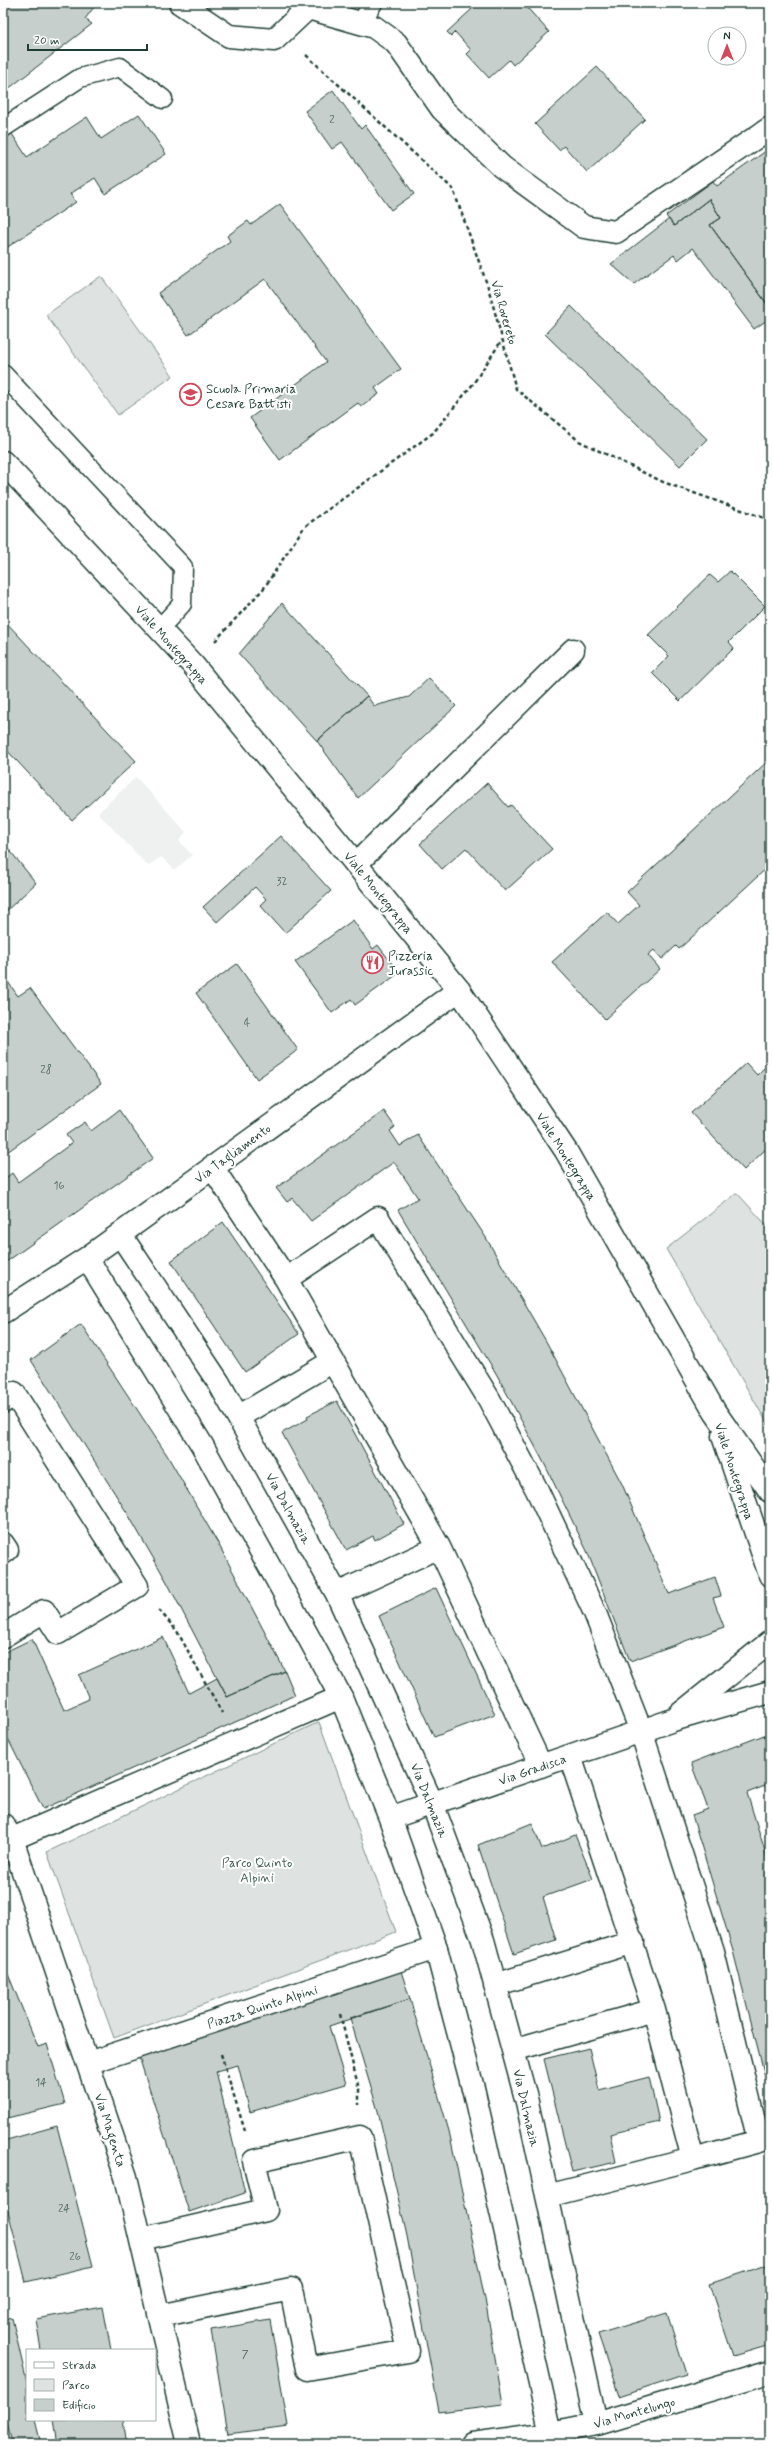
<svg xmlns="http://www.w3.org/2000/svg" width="773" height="2447" font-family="Mynerve,sans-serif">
	<rect width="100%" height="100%" fill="#fff"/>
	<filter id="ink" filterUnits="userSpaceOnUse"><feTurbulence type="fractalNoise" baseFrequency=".025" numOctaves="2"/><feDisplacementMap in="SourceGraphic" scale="8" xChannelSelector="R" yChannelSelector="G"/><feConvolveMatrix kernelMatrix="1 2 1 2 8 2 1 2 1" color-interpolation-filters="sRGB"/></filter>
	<g filter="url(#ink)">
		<path fill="#eef1f0" d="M136,777L186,832L179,841L192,855L175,870L161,857L148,866L98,813Z"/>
		<path fill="#dee3e2" stroke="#7e908b" d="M101,276L173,376L118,415L46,315Z
			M737,1193L770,1229V1428L666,1249Z
			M319,1722L396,1932L114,2038L47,1852Z"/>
		<path fill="#c7cfcc" stroke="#1f3d34" d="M8,3H97L85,19L92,24L3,93V10Z
			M466,3H523L549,32L513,65L509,60L489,78L467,54L471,50L455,32L451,36L447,32L472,9Z
			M597,67L645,119L587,172L564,146L559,150L535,124Z
			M333,90L361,129L365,125L414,194L391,210L342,142L332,149L305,111Z
			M139,114L166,154L105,194L95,178L70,194L76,202L3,250V136L10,131L27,157L87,117L101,139Z
			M770,148V308L710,225L721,218L709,199L674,226L666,216L713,181L717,186Z
			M709,199L721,218L710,225L770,308V318L754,329L693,248L678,260L674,255L634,284L611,264L669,219L674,226Z
			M280,204L401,369L375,388L379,394L361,407L358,403L280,460L250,418L326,362L265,279L188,335L158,293L230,241L227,236L248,221L251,225Z
			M571,306L707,439L680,466L545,334Z
			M730,571L765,606L729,642L734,648L680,701L652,673L669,656L648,635L710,575L718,582Z
			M282,603L367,696L317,741L239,654Z
			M3,619L136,761L72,820L3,746Z
			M429,678L456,706L358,798L317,741L367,696L374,706L409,697Z
			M770,759V865L679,949L676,946L662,959L654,950L648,955L660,969L605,1019L552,962L607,912L618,924L639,905L627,892Z
			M487,783L508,807L511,805L552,849L505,891L466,848L442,869L420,844Z
			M281,836L331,891L285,933L260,905L266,899L255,887L217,922L203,907Z
			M3,842L36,883L3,914Z
			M353,920L373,949L378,945L399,973L355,1005L351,999L332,1013L295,962Z
			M237,964L298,1050L257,1079L196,993Z
			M3,975L18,996L30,988L101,1084L3,1155Z
			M770,1062V1145L744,1170L691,1113L746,1063L757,1075Z
			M119,1110L153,1158L6,1262L3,1259V1180L12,1173L18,1182L72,1143L66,1135L85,1122L91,1131Z
			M384,1111L395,1127L390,1131L400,1146L418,1135L485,1236L547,1343L622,1484L669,1594L715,1577L721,1596L713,1598L724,1627L630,1661L587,1551L545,1465L497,1375L398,1210L418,1198L394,1162L311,1221L292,1198L287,1202L276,1188Z
			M223,1222L299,1334L245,1372L171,1261Z
			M81,1324L167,1455L219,1545L285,1671L227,1697L167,1582L129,1516L31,1360Z
			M337,1401L404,1524L375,1540L373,1536L346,1550L282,1433L308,1419L307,1416Z
			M436,1588L495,1714L434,1737L379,1616Z
			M163,1637L189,1693L217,1678L227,1697L285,1671L295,1695L43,1809L3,1729V1653L32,1639L64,1710L89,1699L79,1675Z
			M764,1735L770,1751V1784L747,1793L770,1867V2096L733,1951L692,1815L708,1809L691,1763Z
			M532,1823L542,1849L575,1835L593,1879L543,1897L556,1940L514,1954L478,1845Z
			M3,1962L38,2047L47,2044L65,2104L3,2119Z
			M401,1971L410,1999L329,2026L346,2084L250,2112L238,2065L216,2071L245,2193L189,2212L139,2057Z
			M410,1999L449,2131L485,2299L503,2404L439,2412L407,2236L378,2111L350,2018Z
			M589,2048L599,2090L649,2077L659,2122L610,2134L616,2162L572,2172L544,2059Z
			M57,2126L93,2266L26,2282L3,2191V2141Z
			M770,2264V2345L733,2356L709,2284Z
			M103,2307L111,2350H41L36,2319Z
			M667,2313L686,2374L619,2396L598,2334Z
			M12,2318L27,2383V2420H35L41,2444H12L3,2404V2321Z
			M270,2320L288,2426L228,2434L211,2330Z
			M54,2420H123L127,2444H58Z"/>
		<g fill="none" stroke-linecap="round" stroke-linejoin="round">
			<defs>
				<path id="service" d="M361,23L373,3
					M3,128L80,78L120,67L163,99
					M3,374L183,567L182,604L159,629"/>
				<path id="pedestrian" d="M12,1839L341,1697
					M88,2063L436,1948"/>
				<path id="minor" d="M180,3L229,36L274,40L308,8L310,3
					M308,8L374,27L396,43L442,109L502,167L584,227L616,232L770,128
					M356,864L573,650
					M212,1167L286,1279L439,1547L337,1594
					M120,1234L219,1383L337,1594L432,1803L483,1940L527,2102L596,2424
					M87,1258L202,1445L297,1616L341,1697L390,1818L436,1948L474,2092L551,2433
					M286,1279L378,1218L489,1399L537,1490L595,1613L641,1731L713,1952L759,2141L693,2159L654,2010L570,1756
					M3,1312L87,1258L459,990
					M3,1402L14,1393L137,1586L58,1633L44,1611L3,1636
					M238,1417L333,1361
					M3,1544L7,1550L3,1553
					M439,1547L541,1766
					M680,1714L770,1642
					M390,1818L673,1720L770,1692
					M3,1825L12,1839L126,2177L189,2444
					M495,1985L633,1942
					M513,2050L654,2010
					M547,2196L693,2159
					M141,2239L266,2210L254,2161L360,2137L408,2351L307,2369L291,2289L159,2316
					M472,2444L551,2433L596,2424L770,2372"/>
				<path id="secondary" d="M3,462L193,665L459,990L566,1151L715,1412L770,1491
					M723,1436L770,1575"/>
			</defs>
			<use href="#service" stroke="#1f3d34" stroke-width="21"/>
			<use href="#pedestrian" stroke="#1f3d34" stroke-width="25"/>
			<use href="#minor" stroke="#1f3d34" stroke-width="25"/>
			<use href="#secondary" stroke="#1f3d34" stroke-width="25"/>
			<path stroke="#1f3d34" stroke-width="2.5" stroke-dasharray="4 3" stroke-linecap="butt" d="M306,55L453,189L488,287L516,389L579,441L663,482L770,520
				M215,641L264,588L304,527L433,433L473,384L502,340
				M159,1610L177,1631L222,1713
				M340,2014L359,2089V2105
				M221,2054L245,2131"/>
			<use href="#service" stroke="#fff" stroke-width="18"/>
			<use href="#pedestrian" stroke="#fff" stroke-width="22"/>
			<use href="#minor" stroke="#fff" stroke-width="22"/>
			<use href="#secondary" stroke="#fff" stroke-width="22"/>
		</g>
	</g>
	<defs>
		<symbol id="school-ring" viewBox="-11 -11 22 22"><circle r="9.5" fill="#fff" stroke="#d1495b" stroke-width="1.5"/><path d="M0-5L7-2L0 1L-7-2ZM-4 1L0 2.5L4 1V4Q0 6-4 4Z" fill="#d1495b"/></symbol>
		<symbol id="restaurant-ring" viewBox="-11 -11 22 22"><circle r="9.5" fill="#fff" stroke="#d1495b" stroke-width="1.5"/><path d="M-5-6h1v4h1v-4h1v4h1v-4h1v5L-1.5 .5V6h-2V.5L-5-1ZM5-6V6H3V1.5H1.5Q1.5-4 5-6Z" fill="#d1495b"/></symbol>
	</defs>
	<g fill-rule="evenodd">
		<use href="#school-ring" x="178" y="382" width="25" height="25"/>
		<use href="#restaurant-ring" x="360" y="950" width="25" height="25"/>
	</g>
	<g text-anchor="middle" stroke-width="4" stroke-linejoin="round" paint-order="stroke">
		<g font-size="11" fill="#49625a">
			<text x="332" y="123">2</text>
			<text x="282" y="885">32</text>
			<text x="247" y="1026">4</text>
			<text x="46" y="1073">28</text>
			<text x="59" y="1189">16</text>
			<text x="41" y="2086">14</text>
			<text x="64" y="2212">24</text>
			<text x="75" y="2260">26</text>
			<text x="245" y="2358">7</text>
		</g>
		<g font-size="13" fill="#1f3d34" stroke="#fff">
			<text transform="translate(505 312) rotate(74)" y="5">Via Rovereto</text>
			<text transform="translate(172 644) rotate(48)" y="5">Viale Montegrappa</text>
			<text transform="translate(379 892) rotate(51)" y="5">Viale Montegrappa</text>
			<text transform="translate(232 1153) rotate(-36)" y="5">Via Tagliamento</text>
			<text transform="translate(567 1156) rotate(58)" y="5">Viale Montegrappa</text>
			<text transform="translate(735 1471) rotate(72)" y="5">Viale Montegrappa</text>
			<text transform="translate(289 1508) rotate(61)" y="5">Via Dalmazia</text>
			<text transform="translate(532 1769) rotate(-19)" y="5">Via Gradisca</text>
			<text transform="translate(430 1800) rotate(68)" y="5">Via Dalmazia</text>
			<text transform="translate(262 2006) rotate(-18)" y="5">Piazza Quinto Alpini</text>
			<text transform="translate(527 2108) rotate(77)" y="5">Via Dalmazia</text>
			<text transform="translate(111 2130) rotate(72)" y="5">Via Magenta</text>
			<text transform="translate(634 2412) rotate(-16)" y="5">Via Montelungo</text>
		</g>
		<g font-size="13" fill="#1f3d34" stroke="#fff" text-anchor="start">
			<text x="206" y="393">Scuola Primaria<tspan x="206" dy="15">Cesare Battisti</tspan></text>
			<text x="388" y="960">Pizzeria<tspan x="388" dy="15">Jurassic</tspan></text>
		</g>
		<g font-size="13" fill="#455e57" stroke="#fff">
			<text x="257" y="1867">Parco Quinto<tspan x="257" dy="15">Alpini</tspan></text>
		</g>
	</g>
	<rect width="773" height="2447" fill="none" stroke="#fff" stroke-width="16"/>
	<rect x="8" y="8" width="757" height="2431" fill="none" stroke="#1f3d34" stroke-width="1.5" filter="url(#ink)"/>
	<rect x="26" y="2349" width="130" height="72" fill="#ffffff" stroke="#a5b1ae"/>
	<rect x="34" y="2362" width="20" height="6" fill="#ffffff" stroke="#a5b1ae"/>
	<text x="62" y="2369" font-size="12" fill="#1f3d34">Strada</text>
	<rect x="34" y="2379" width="20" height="12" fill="#dee3e2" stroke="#a5b1ae"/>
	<text x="62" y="2389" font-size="12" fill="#1f3d34">Parco</text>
	<rect x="34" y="2399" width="20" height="12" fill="#c7cfcc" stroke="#a5b1ae"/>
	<text x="62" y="2409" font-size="12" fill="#1f3d34">Edificio</text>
	<g transform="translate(727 46)"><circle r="19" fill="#ffffff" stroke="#a5b1ae"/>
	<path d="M0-3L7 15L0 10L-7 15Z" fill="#d1495b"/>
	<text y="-6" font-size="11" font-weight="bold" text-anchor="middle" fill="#1f3d34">N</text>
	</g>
	<path d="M28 44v6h119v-6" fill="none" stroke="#1f3d34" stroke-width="2"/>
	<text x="34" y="44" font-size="12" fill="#1f3d34" stroke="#ffffff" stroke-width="3" paint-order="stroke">20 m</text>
</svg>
